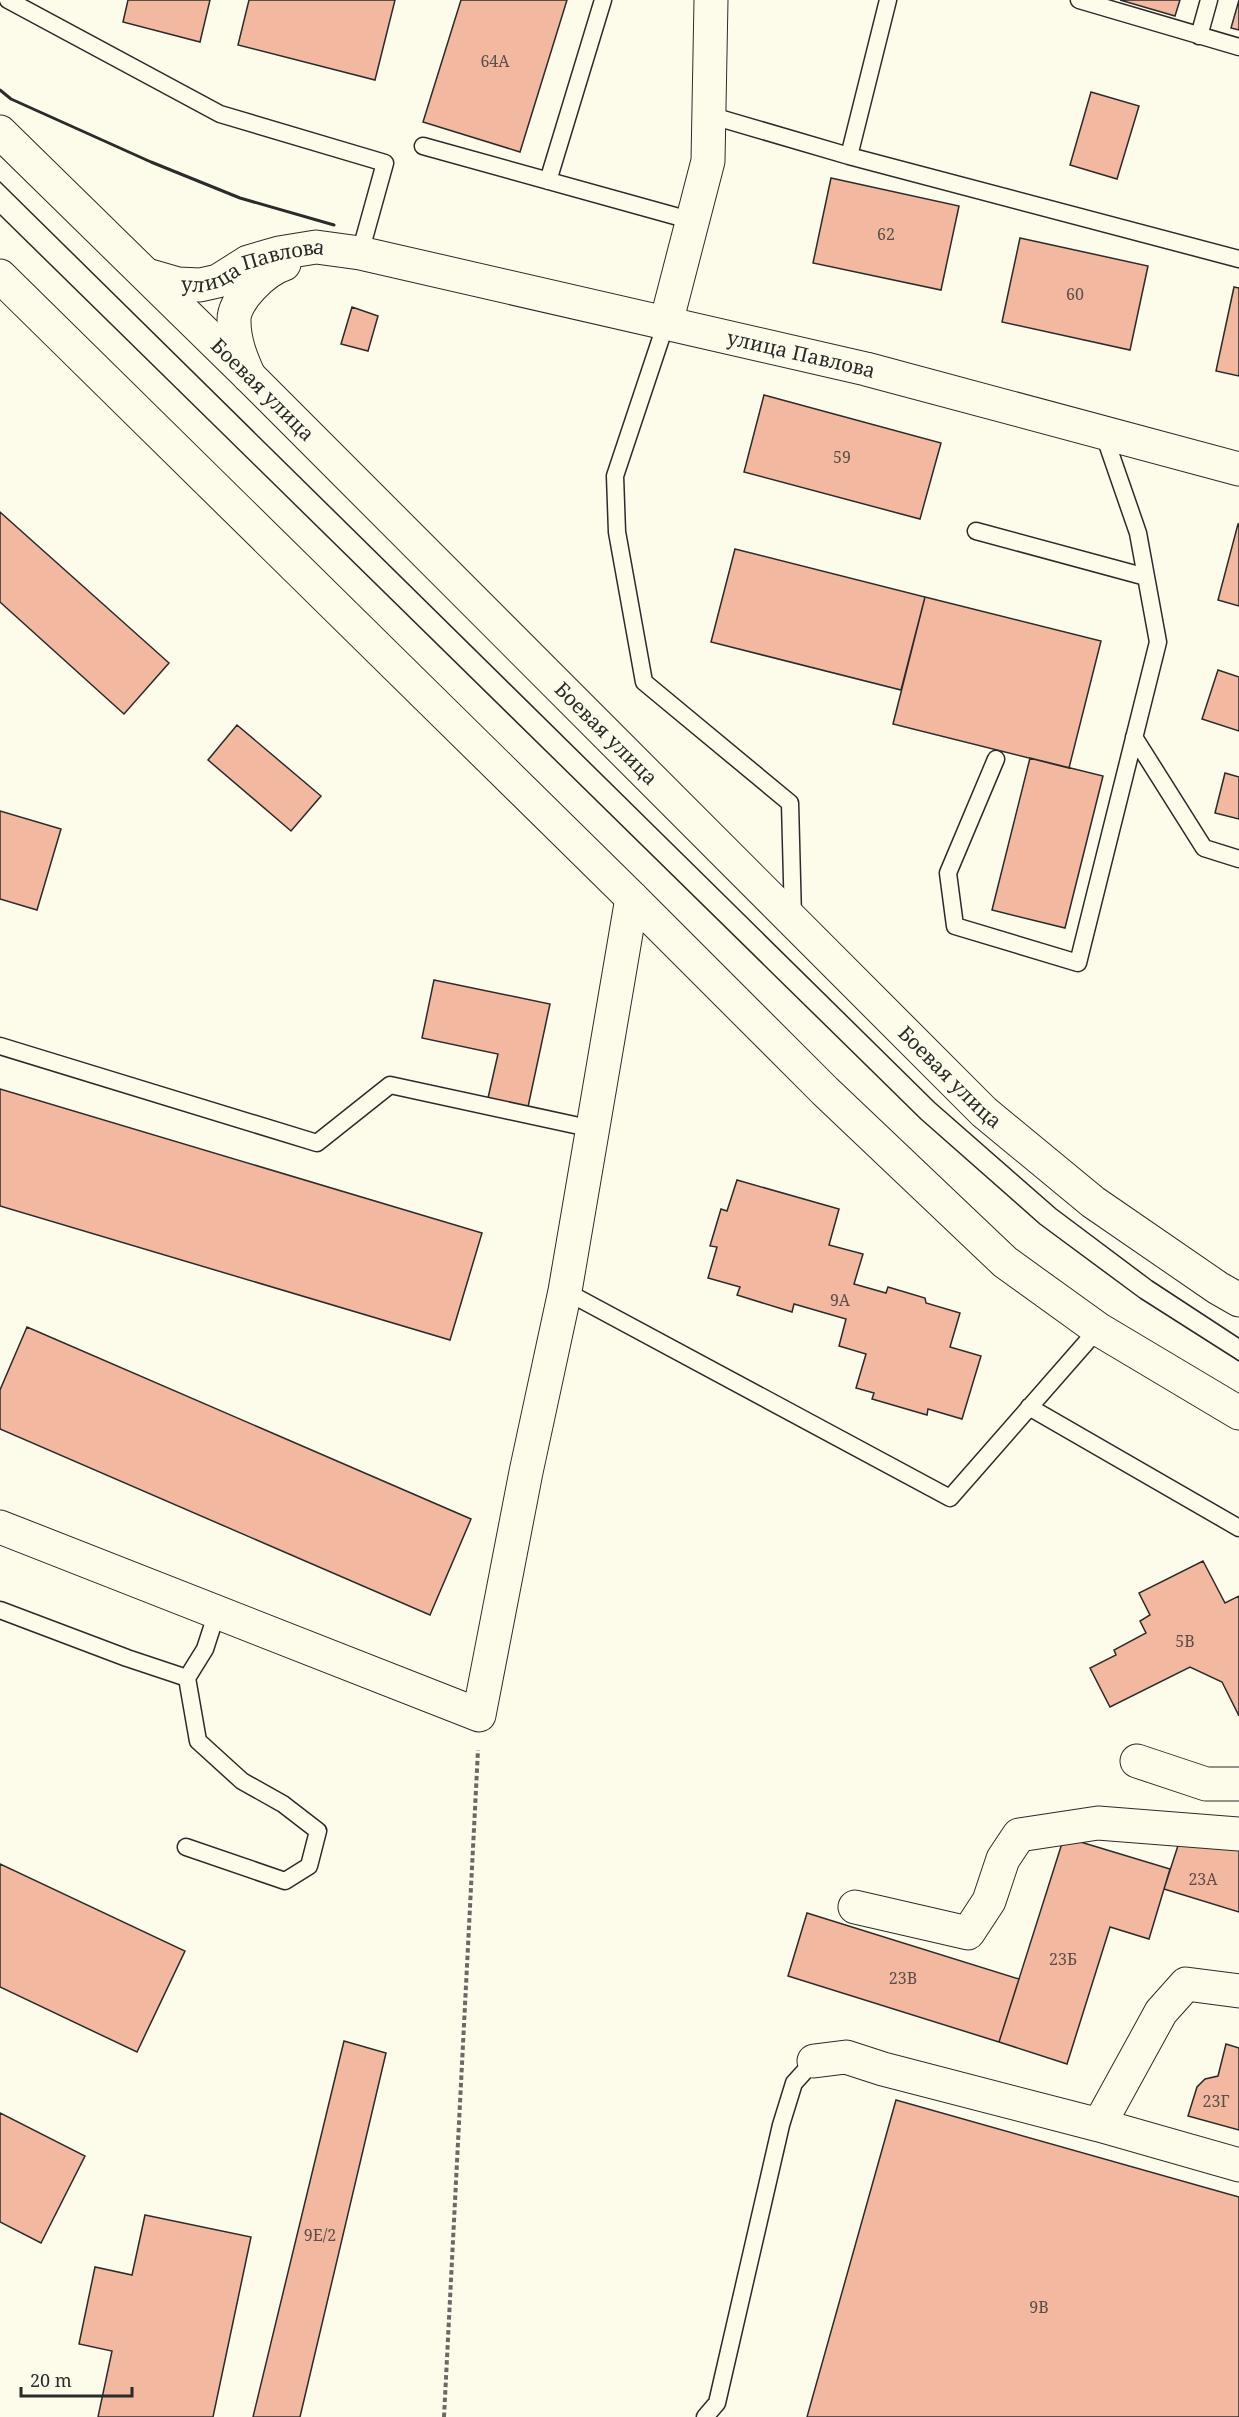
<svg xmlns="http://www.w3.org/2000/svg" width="1239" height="2417" font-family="'Noto Serif',serif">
	<rect width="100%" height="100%" fill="#fdfbea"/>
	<path fill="#f2b8a0" stroke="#2b2b2b" stroke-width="1.5" d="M128,0H210L200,42L123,22Z
		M249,0H395L375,80L238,45Z
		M461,0H567L520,152L423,122Z
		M1120,0H1180L1175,16Z
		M1239,0V30L1231,28Z
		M1091,92L1139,106L1117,179L1070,165Z
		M831,178L959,206L941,290L813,263Z
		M1020,238L1148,266L1130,350L1002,322Z
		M1234,287L1239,288V376L1216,371Z
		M352,307L378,316L368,351L341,344Z
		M764,395L941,443L920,519L744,472Z
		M0,512L169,663L124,714L0,602Z
		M1238,524H1239V606L1218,600Z
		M735,549L925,597L901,690L711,642Z
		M925,597L1101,641L1069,768L893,724Z
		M1218,670L1239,677V731L1202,719Z
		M237,725L321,796L291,831L208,760Z
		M1030,758L1103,776L1065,928L992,910Z
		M1225,773L1239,777V819L1215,813Z
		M0,811L61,829L37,910L0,899Z
		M434,980L550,1004L528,1107L488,1098L498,1054L422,1038Z
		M0,1089L482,1233L450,1340L0,1206Z
		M737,1180L839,1209L829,1245L863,1254L854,1284L886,1293L888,1287L925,1298L926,1303L960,1313L950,1347L981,1356L962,1419L928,1409L927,1415L872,1399L874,1393L856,1388L866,1354L839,1346L846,1319L794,1304L792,1312L737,1295L740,1287L708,1278L717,1247L710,1246L721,1209L727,1211Z
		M27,1327L471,1519L430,1615L0,1429V1390Z
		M1203,1561L1225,1603L1239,1596V1716L1222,1682L1190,1667L1110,1707L1090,1668L1116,1655L1114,1650L1146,1633L1140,1621L1150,1615L1139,1593Z
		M1184,1827L1239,1843V1912L1164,1889Z
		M1064,1837L1170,1869L1149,1939L1110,1927L1067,2064L999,2042Z
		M0,1864L185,1951L137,2052L0,1987Z
		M807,1913L1019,1979L999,2042L788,1976Z
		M344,2041L386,2053L300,2417H253Z
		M1226,2044L1239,2048V2130L1188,2116L1197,2087L1205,2079L1218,2076Z
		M896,2100L1239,2197V2417H807Z
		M0,2113L85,2156L41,2243L0,2222Z
		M145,2215L251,2237L213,2417H98L112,2351L79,2344L95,2267L132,2275Z"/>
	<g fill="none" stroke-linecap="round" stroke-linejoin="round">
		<defs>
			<path id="lane" d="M8,0L220,114L385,163L360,253
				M1079,0L1239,47
				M1199,36L1209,0
				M709,115L849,156L1239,259
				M423,146L693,221
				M849,156L888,0
				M548,181L603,0
				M666,323L615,476L617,532L644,682L790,803L793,918
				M976,531L1146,577
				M1134,737L1204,848L1239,859
				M996,759L948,873L955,926L1078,963L1158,642L1138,533L1103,432
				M0,1046L317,1143L390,1085L593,1129
				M565,1291L950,1498L1098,1329
				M1029,1407L1239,1528
				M0,1610L127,1658L187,1678L205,1649L217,1612
				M186,1847L285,1881L309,1866L318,1831L283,1804L242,1781L198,1741L187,1678
				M705,2417L717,2403L781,2125L794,2083L814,2061"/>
			<path id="street" d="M666,323L708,161L711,0
				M0,1527L479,1715L526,1472L565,1291L632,898
				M1137,1761L1206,1784H1239
				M855,1907L968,1933L989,1901L1003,1859L1019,1835L1098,1823L1239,1834
				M814,2061L846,2057L883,2069L1099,2125L1239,2165
				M1099,2125L1161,2012L1186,1984L1239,1991"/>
			<g id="secondary">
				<path id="s1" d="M147,275L178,284L200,285L218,281L248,262L279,253L316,247L360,253L866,369L1239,469"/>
				<path d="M249,376C241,358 234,341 234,321C233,300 265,270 284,264"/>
			</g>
			<g id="primary">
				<path id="s2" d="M0,132L249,376L984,1112L1093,1202L1218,1288L1239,1300"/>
				<path d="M0,276L632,898L825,1091L1005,1262L1098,1329L1239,1413"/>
			</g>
		</defs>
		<use href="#lane" stroke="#2b2b2b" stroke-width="19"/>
		<use href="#street" stroke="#2b2b2b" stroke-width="35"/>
		<use href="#secondary" stroke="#2b2b2b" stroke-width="35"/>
		<use href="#primary" stroke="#2b2b2b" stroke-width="35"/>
		<path stroke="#6a6964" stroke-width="4" stroke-dasharray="4.5 3" stroke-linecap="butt" d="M444,2417L478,1750"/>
		<use href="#lane" stroke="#fdfbea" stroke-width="16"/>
		<use href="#street" stroke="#fdfbea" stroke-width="33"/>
		<use href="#secondary" stroke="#fdfbea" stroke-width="33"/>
		<use href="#primary" stroke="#fdfbea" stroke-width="33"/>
		<path stroke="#2b2b2b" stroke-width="1.5" d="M0,182L935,1103L1056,1209L1152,1281L1239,1338
			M0,215L921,1119L1040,1224L1140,1298L1239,1361"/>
		<path stroke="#2b2b2b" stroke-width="3" d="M0,90L11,99L151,162L240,198L334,225"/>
	</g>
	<g text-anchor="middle" stroke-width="4.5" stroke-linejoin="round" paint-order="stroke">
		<g font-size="16" fill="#5d4e48">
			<text x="495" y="67">64А</text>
			<text x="886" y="240">62</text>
			<text x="1075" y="300">60</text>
			<text x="842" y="463">59</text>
			<text x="840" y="1306">9А</text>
			<text x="1185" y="1647">5В</text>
			<text x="1203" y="1885">23А</text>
			<text x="1063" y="1965">23Б</text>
			<text x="903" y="1984">23В</text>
			<text x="1216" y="2107">23Г</text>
			<text x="320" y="2241">9Е/2</text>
			<text x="1039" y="2313">9В</text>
		</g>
		<g font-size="20" fill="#2b2b2b" stroke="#fdfbea">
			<text dy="7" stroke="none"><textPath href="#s1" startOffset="111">улица Павлова</textPath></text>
			<text dy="7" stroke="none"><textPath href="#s1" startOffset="675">улица Павлова</textPath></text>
			<text dy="7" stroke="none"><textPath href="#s2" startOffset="368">Боевая улица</textPath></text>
			<text dy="7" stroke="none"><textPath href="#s2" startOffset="854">Боевая улица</textPath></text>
			<text dy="7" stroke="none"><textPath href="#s2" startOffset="1340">Боевая улица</textPath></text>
		</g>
	</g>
	<path d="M21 2387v9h111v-9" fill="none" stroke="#2b2b2b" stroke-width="3"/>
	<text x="30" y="2387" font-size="18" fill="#2b2b2b" stroke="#fdfbea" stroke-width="4.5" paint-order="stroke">20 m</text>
</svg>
